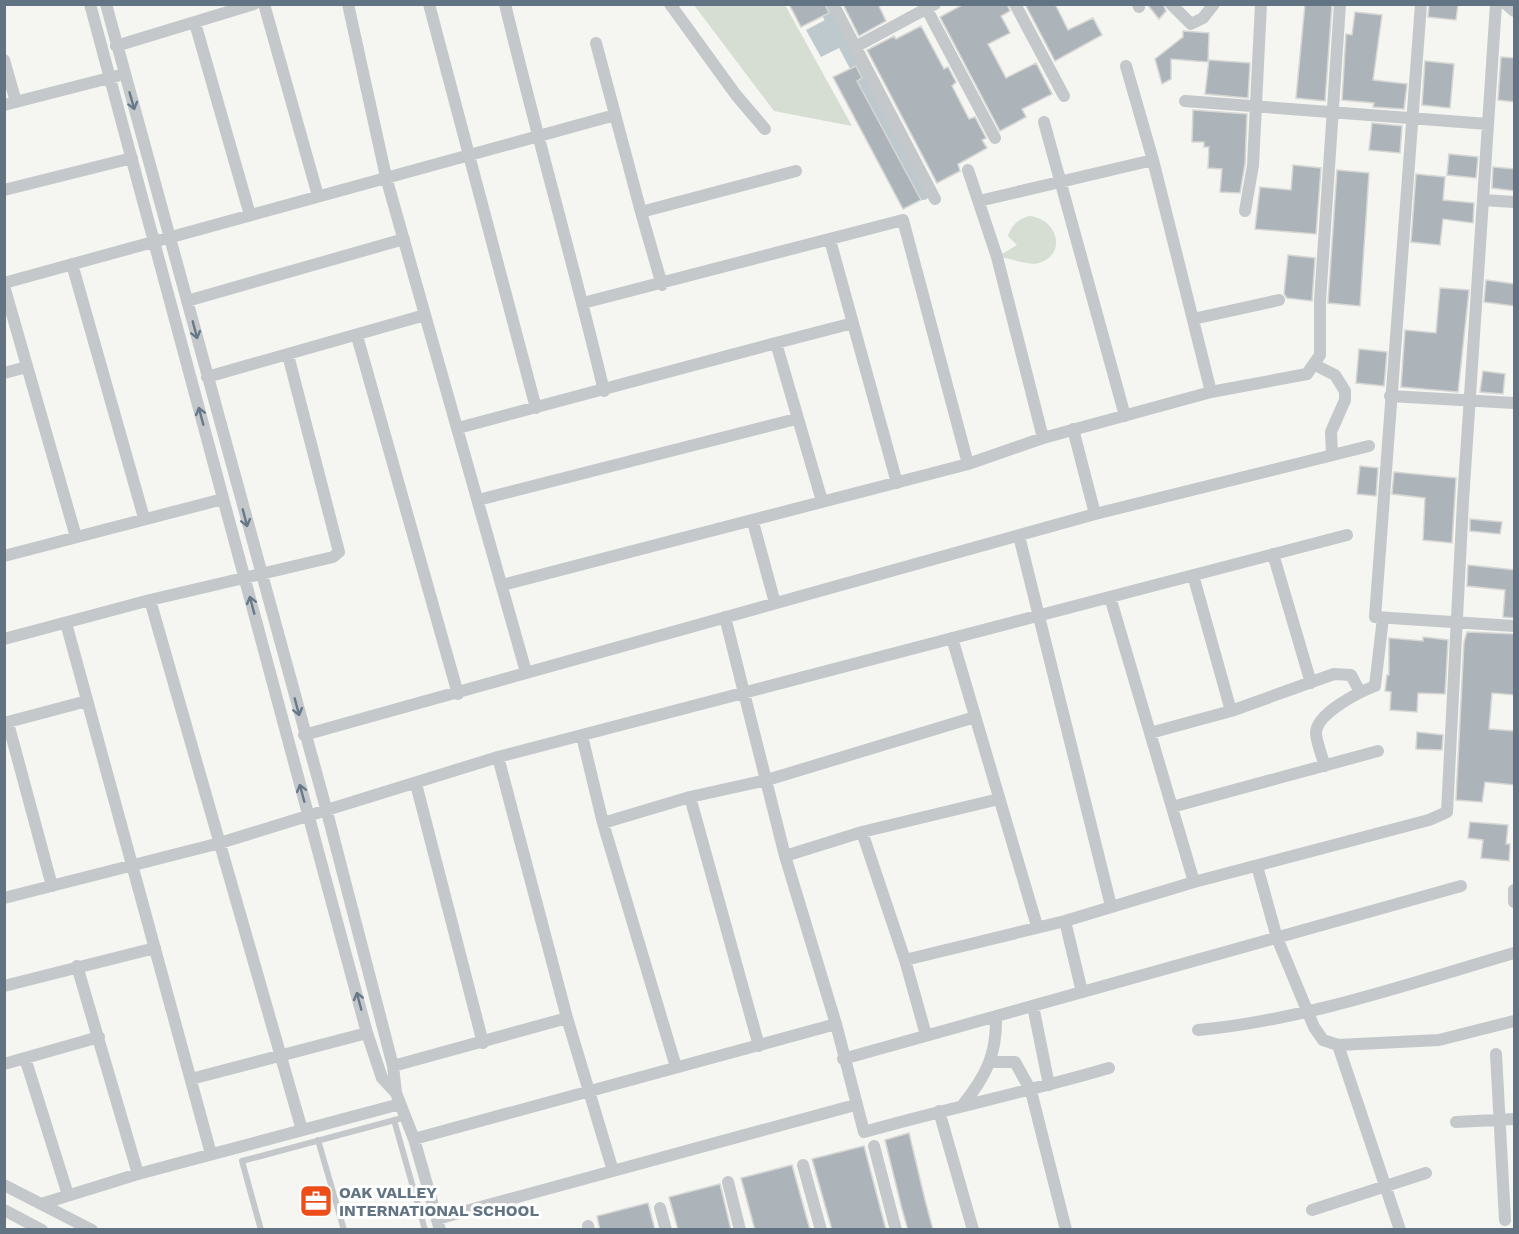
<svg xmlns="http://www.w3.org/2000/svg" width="1519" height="1234" font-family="'Work Sans',sans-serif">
	<rect width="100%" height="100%" fill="#f5f5f1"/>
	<path fill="#d6ddd2" d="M694,5H785L852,126L774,111Z
		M1029,216C1057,218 1068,254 1039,263C1029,266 1011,258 997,257L1017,245L1008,236C1012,225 1017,220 1029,216Z"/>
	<path fill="#bec9ce" d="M827,19L843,46L821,57L806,30Z"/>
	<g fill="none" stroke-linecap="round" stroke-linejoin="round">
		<path stroke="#bec9ce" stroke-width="14" d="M824,4L923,193"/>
	</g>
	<path fill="#acb4ba" stroke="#d6d6d4" stroke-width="1.5" d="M789,4H825L829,13L801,27Z
		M843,4H878L886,21L859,36Z
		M964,4H1007L1010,11L1001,16L1010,33L988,44L1006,78L1036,63L1052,94L1022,109L1026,117L1000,131L940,17Z
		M1025,4H1055L1068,30L1093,18L1102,35L1055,61Z
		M1147,4H1163L1166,11L1159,19Z
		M1305,4H1332L1325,101L1296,98Z
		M1429,4H1458L1456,20L1428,17Z
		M1355,12L1382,15L1373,80L1407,84L1404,109L1373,107L1374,103L1342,100L1346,34L1352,35Z
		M921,26L944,69L948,67L956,82L952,86L969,119L975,117L986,138L982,140L987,148L958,164L960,171L937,183L867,50L894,36L896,39Z
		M1183,31L1209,33L1208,62L1171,59V79L1162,84L1155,59L1183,37Z
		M1501,57L1515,58V102L1498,100Z
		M1209,60L1250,63L1248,98L1205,94Z
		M1425,61L1454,64L1450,108L1422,105Z
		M856,66L862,78L857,81L921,200L903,209L833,77Z
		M1193,110L1247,114L1245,164L1240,193L1220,192L1222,169L1208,168L1209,147H1204V142H1192Z
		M1372,123L1402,126L1400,153L1369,150Z
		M1449,154L1478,157L1476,178L1447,175Z
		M1293,165L1321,168L1316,234L1255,229L1260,187L1291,190Z
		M1493,167L1515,169V191L1492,188Z
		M1337,170L1369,173L1360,306L1328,303Z
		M1416,174L1445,177L1443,200L1474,203L1473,223L1443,219L1440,245L1411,242Z
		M1288,255L1315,258L1312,301L1287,298L1284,294Z
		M1486,280L1515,284L1514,306L1484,302Z
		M1440,288L1469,290L1458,392L1401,387L1405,330L1436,333Z
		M1359,349L1387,352L1384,386L1356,383Z
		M1483,371L1505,374L1503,394L1480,392Z
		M1360,466L1378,468L1376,496L1357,494Z
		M1394,472L1456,478L1452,543L1423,540L1425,498L1392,494Z
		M1470,519L1502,522L1500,534L1470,531Z
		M1468,565L1515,570V618L1503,617L1505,590L1467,586Z
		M1467,632L1515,634V695L1492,693L1489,729L1515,731V785L1485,782L1482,802L1456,800L1464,642Z
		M1423,637L1448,640L1445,694L1418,693L1417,712L1390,710L1391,692L1385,691L1387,675H1389V638L1423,641Z
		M1417,732L1443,735L1442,750L1416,749Z
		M1470,822L1508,825L1506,844H1510L1509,861L1481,858L1483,840L1468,838Z
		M909,1133L925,1200L933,1230H908L902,1209L885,1140Z
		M864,1146L886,1230H832L812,1159Z
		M792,1165L810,1230H755L741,1178Z
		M720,1184L731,1230H678L669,1197Z
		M648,1203L655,1230H600L597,1216Z"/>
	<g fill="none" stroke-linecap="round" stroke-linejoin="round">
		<path stroke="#c4c8cb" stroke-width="6" d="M394,1120L425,1230
			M318,1140L344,1230
			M261,1230L242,1161L406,1117"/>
		<path stroke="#c4c8cb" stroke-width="12" d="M90,4L367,1033L382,1078L396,1093
			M106,4L327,812L393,1066L396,1093L414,1139L440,1230
			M264,4L318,196
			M348,4L386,177L526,672
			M429,4L536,408
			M505,4C536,134 573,261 604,391
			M670,4L736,95L765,129
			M833,4L935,199
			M924,4L995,138
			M1015,4L1064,96
			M1138,4L1139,7
			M1171,4L1191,24L1203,18L1214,4
			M1421,4L1375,617L1514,626
			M1506,4L1514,11
			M195,23L250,215
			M596,43L641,212
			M116,46L254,4
			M857,46L935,4
			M4,60L16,102
			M1126,66L1153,160L1211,392
			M1185,101L1488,124
			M4,105L117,76
			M1044,122L1125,416
			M968,170L997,257L1043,438
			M4,190L132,158
			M1483,200L1514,202
			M979,201L1153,160
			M1245,211L1253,165L1261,4
			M830,240L897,483
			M72,264L144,518
			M4,283L615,115
			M662,285L641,212L796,171
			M4,286L76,537
			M187,301L404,239
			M583,303L903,220L968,464
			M1193,319L1279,300
			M357,336L458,694
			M776,343L853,323
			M1315,365L1335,375L1345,391V400L1331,432L1332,455
			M4,373L27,367
			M207,377L425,315
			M1390,396L1514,403
			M458,428L776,343L822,501
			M1073,429L1095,514
			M478,500L796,419
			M753,522L775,603
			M1019,536L1111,906
			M1273,554L1311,683
			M4,556L223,499
			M1193,575L1231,711
			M502,585L968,464L1043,438L1211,392L1307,374L1320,355V301L1340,4
			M1110,597L1194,882
			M150,600L302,1130
			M725,617L785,856L836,1024L864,1132C945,1109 1027,1092 1109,1068
			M66,623L211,1154
			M952,638L1037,926
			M4,639L150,600L333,557L339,552L288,355
			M4,723L87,701
			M8,723L52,886
			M1150,733L1231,711L1334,674L1351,675L1360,692
			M304,735L1095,514L1369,446
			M582,736L603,823L676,1067
			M498,757L567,1018L613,1171
			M1325,766C1322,756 1317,744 1316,734C1315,714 1359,692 1375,686L1383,618
			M416,784L483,1043
			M690,797L759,1046
			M1172,807L1378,751
			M603,823L690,797L767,780L975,717
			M862,832L905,960L926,1035
			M785,856L862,832L999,799
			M1257,866L1277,938L1314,1027L1323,1040L1338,1045L1439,1040L1514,1021
			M1514,890V902
			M4,898L220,843L498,757L1347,535
			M1065,921L1082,992
			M905,960L1065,921L1194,882L1429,820L1447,812L1463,501L1496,4
			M77,966L138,1174
			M4,986L155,948
			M1033,1006L1049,1085
			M1198,1030C1306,1020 1411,983 1514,953
			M1338,1045L1400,1230
			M1496,1054L1505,1220
			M25,1058L68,1195
			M843,1059L1461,886
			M991,1062H1015L1031,1091L1066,1230
			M4,1064L99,1037
			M393,1066L567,1018
			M191,1079L367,1033
			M962,1106C986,1076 997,1055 996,1016
			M939,1111L973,1230
			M1456,1122L1514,1119
			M414,1139L836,1024
			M874,1146L896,1230
			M803,1165L821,1230
			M728,1182L740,1230
			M4,1185L92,1230
			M41,1204L138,1174L400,1104
			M660,1208L666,1230
			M4,1210L42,1230
			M1312,1210L1426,1173
			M437,1219L855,1105
			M588,1226L589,1230"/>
	</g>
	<defs><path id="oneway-shaft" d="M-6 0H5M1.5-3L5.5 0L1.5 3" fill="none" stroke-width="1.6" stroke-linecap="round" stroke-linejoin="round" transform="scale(1.5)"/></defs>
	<g stroke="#677888">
		<use href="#oneway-shaft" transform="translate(132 101) rotate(74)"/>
		<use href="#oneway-shaft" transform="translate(195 330) rotate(75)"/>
		<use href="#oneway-shaft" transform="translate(201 416) rotate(-105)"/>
		<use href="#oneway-shaft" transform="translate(245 518) rotate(75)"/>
		<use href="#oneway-shaft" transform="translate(252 605) rotate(-105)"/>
		<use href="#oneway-shaft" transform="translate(297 707) rotate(75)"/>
		<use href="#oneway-shaft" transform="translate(302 793) rotate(-105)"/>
		<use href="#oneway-shaft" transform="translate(359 1001) rotate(-105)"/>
	</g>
	<defs>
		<symbol id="office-square" viewBox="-11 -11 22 22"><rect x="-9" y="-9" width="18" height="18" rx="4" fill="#ed4d19" stroke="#fff"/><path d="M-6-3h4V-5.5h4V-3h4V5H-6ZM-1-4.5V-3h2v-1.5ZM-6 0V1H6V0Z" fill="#fff"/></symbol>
	</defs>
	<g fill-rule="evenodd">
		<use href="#office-square" x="297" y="1182" width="38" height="38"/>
	</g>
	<g text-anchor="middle" stroke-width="6" stroke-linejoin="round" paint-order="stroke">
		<g font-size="16" font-weight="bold" fill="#627484" stroke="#fff" text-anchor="start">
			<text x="339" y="1198">OAK VALLEY<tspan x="339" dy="18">INTERNATIONAL SCHOOL</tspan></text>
		</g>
	</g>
	<rect width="1519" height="1234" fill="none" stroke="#627484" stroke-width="12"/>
</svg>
